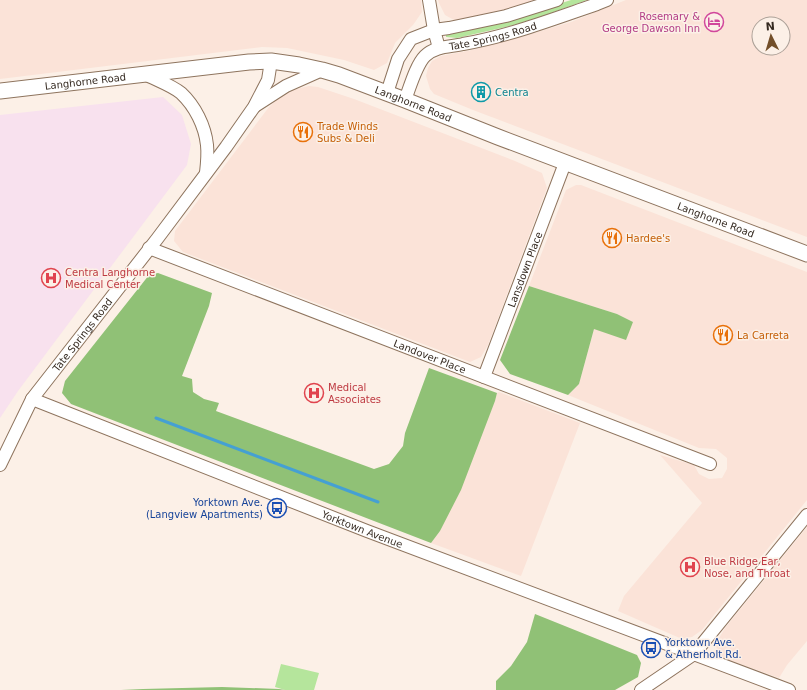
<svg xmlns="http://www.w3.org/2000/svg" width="807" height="690" font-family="'DejaVu Sans',sans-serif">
	<rect width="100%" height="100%" fill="#fcf0e7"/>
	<path fill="#fbe3d8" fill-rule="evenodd" d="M0,0H421L422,12L413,25L395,43L387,63L374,70L344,60L287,48L262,47L0,79Z
		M438,0H538L509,10L463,21L454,20L445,15L439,3Z
		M626,0H807V237L473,110L434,94L430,89L426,76L428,68L432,61L441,56L472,50L521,37L571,22ZM759,24H783V48H759Z
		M309,86L318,87L354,99L515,161L542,173L547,188L488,345L481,357L470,362L183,252L174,241L175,231L269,107L284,92Z
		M576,185H581L807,272V500L702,630L692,637L682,639L618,611L624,596L702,503L660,455L694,465L699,474L709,479L722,478L727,469V458L716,449L699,448L568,395L579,384L594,329L633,322L617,314L529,286L566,190Z
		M499,392L580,423L521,576L431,543L440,531L495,401L497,393Z
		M807,527V641L787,665L779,678L724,658L717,652L716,643L725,628Z"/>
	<path fill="#f8e1ee" d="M163,97L182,115L191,144L187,165L18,391L0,418V115Z"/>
	<path fill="#b5e59c" d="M571,0H587L540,17L510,26L457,38L446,37V35L509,20Z
		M281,664L319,673L314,690H285L275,687Z"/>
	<path fill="#90c176" d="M158,273L212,293L209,306L182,376L192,379L193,392L204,399L219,403L216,411L374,469L389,464L403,446L405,433L429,368L497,393L495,401L461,490L440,531L431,543L71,404L62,393L65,381L149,275Z
		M529,286L617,314L633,322L626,340L594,329L579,384L568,395L510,374L500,360Z
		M535,614L637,655L641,663L638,677L615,690H496V681L511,666L527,642Z
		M222,687L279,689L285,690H121L143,689Z"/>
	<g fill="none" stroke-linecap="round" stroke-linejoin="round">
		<path stroke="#45a0d3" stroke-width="3" d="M156,418L378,502"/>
		<defs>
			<g id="minor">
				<path d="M429,0L434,30L439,48"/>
				<path d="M145,74C156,80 171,85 181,93C195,106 205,126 207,145C208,154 207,164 206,173"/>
				<path d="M387,93L398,59L411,39L434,30L449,28L506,16L557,0"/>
				<path id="s1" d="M405,100C410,87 416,65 425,56C435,46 450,47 463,44C509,36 553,19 597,4L607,0"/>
				<path d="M255,106L286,86L322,70"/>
				<path id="s2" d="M149,248L710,464"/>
				<path id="s3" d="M484,377L565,163"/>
				<path id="s4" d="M32,399L367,531L789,690"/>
				<path id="s5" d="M0,465L32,399L157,239L226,147L254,107L268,80L271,61"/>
				<path d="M641,690L694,654L807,515"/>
			</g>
			<g id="major">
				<path id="s6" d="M0,91L249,62L271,61L299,65L322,70L339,75L405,100L498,137L807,254"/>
			</g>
		</defs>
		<use href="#minor" stroke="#8e745e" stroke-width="14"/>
		<use href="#major" stroke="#8e745e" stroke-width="17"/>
		<use href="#minor" stroke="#fff" stroke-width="12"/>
		<use href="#major" stroke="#fff" stroke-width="15"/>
	</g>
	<defs>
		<symbol id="hotel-ring" viewBox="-11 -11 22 22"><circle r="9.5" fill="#fcf0e7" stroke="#d1479c" stroke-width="1.5"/><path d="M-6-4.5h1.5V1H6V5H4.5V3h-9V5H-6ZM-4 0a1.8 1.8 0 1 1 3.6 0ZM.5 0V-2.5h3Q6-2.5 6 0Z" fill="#d1479c"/></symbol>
		<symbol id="building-ring" viewBox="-11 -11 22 22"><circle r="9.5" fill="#fcf0e7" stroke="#0f9aa8" stroke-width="1.5"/><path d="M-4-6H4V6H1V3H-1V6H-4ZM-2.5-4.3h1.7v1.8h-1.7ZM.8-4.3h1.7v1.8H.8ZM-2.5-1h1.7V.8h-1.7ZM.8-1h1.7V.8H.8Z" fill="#0f9aa8"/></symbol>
		<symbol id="restaurant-ring" viewBox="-11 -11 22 22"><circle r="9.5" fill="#fcf0e7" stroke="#e8710a" stroke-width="1.5"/><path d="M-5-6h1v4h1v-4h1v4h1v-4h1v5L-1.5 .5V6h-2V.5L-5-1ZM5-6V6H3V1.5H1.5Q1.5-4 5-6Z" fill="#e8710a"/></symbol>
		<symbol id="hospital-ring" viewBox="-11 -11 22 22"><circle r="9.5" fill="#fcf0e7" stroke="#e0444e" stroke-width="1.5"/><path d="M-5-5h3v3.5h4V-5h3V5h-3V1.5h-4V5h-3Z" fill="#e0444e"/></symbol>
		<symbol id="bus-ring" viewBox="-11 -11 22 22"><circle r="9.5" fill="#fcf0e7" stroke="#1a4fb4" stroke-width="1.5"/><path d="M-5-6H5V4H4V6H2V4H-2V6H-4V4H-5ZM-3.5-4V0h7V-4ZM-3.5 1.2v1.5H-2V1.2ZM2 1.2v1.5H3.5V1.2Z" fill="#1a4fb4"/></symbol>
	</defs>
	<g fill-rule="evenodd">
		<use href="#hotel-ring" x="703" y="11" width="22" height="22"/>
		<use href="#building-ring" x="470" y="81" width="22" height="22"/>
		<use href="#restaurant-ring" x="292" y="121" width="22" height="22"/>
		<use href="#restaurant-ring" x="601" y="227" width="22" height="22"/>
		<use href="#hospital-ring" x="40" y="267" width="22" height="22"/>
		<use href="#restaurant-ring" x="712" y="324" width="22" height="22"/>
		<use href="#hospital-ring" x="303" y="382" width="22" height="22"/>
		<use href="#bus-ring" x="266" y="497" width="22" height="22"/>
		<use href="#hospital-ring" x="679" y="556" width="22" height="22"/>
		<use href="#bus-ring" x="640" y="637" width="22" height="22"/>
	</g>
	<g text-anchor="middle" stroke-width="3" stroke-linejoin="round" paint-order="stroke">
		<g font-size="10" fill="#b23c85" stroke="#fcf0e7" text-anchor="end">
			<text x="700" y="20">Rosemary &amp;<tspan x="700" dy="12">George Dawson Inn</tspan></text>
		</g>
		<g font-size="10" fill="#352a21" stroke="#fcf0e7">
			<text dy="4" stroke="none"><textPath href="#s1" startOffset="120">Tate Springs Road</textPath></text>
			<text dy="4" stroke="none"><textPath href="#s6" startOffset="86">Langhorne Road</textPath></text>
			<text dy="4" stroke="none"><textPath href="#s6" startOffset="422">Langhorne Road</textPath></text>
			<text dy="4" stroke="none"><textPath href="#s6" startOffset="746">Langhorne Road</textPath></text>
			<text dy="4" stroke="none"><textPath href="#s3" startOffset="115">Lansdown Place</textPath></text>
			<text dy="4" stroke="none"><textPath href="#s5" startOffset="155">Tate Springs Road</textPath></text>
			<text dy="4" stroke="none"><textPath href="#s2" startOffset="301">Landover Place</textPath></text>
			<text dy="4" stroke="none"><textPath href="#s4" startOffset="355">Yorktown Avenue</textPath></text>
		</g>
		<g font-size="10" fill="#0d838f" stroke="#fcf0e7" text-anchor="start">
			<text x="495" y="96">Centra</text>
		</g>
		<g font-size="10" fill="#c56008" stroke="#fcf0e7" text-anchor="start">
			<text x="317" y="130">Trade Winds<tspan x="317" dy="12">Subs &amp; Deli</tspan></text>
			<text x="626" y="242">Hardee's</text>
			<text x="737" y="339">La Carreta</text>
		</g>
		<g font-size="10" fill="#be3a42" stroke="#fcf0e7" text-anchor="start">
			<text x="65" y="276">Centra Langhorne<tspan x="65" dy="12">Medical Center</tspan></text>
			<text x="328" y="391">Medical<tspan x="328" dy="12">Associates</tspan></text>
			<text x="704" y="565">Blue Ridge Ear,<tspan x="704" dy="12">Nose, and Throat</tspan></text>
		</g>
		<g font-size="10" fill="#164399" stroke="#fcf0e7" text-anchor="end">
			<text x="263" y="506">Yorktown Ave.<tspan x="263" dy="12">(Langview Apartments)</tspan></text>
			<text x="665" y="646" text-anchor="start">Yorktown Ave.<tspan x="665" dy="12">&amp; Atherholt Rd.</tspan></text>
		</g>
	</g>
	<g transform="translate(771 36) rotate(355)"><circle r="19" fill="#fcf0e7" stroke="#aca198"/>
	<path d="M0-3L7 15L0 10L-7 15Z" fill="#734f29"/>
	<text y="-6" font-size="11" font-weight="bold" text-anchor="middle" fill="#352a21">N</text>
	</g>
</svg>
